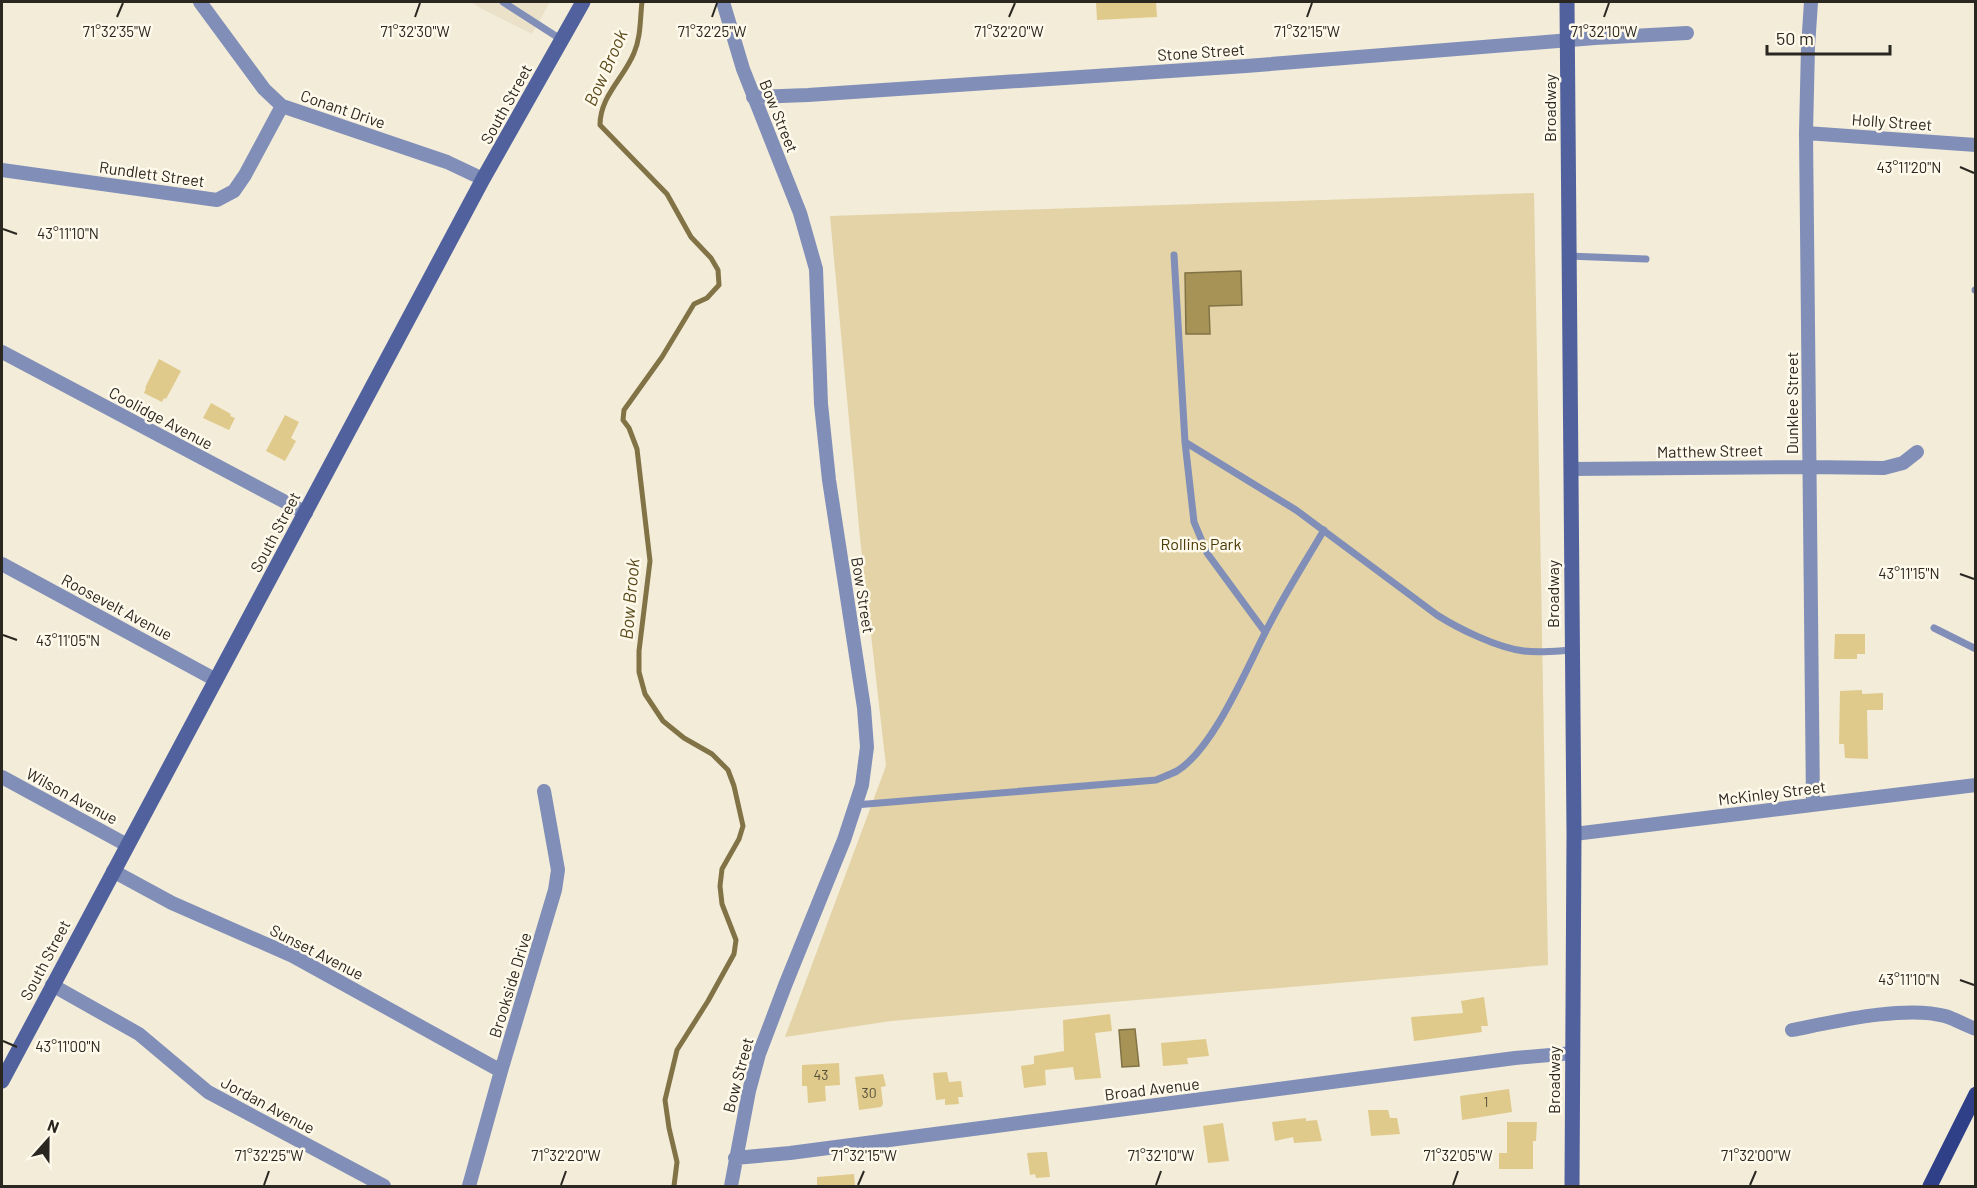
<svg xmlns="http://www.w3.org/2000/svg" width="1977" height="1188" font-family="Barlow,sans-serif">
	<rect width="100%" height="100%" fill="#f2ecd9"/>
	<path fill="#eae1c8" d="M471,2H550L532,34L482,9Z"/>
	<path fill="#e3d3a6" d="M1534,193L1548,965L891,1021L785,1037L886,766L860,538L830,216Z"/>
	<path fill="#a89356" stroke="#827346" stroke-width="1.5" d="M1241,271L1242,305L1209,306L1210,334H1186L1185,273Z
		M1135,1029L1139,1066L1122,1067L1119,1030Z"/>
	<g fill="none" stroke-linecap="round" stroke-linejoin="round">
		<path stroke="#827346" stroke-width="5" d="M642,2C640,19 641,37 634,53C624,78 600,96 600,125L667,194L691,237L711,258L718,270L719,285L707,298L694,304L662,357L624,410L623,420L629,428L637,449L650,561L639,651V672L645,694L663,721L684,738L712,754L728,770L734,786L743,826L739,839L722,869L720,886L722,904L736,940L734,954L708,1001L677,1050L665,1100L669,1128L677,1162L674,1186"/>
	</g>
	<path fill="#e0ca8b" d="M1096,2H1156L1157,17L1097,20Z
		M159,359L181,371L166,399L164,398L162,402L144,393L146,388H145Z
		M211,403L231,414L230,416L235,418L229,430L203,418Z
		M285,415L299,422L291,438L296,441L285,461L266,451Z
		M1835,634H1865V654H1857V659H1834Z
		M1862,690V694L1883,693V710H1867L1868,759L1845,758L1844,744H1839L1840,691Z
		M1484,997L1488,1026H1481L1482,1032L1414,1041L1411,1017L1463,1013L1461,1001Z
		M1110,1014L1112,1031L1095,1033L1101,1078L1075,1080L1073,1067L1045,1070L1046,1085L1024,1088L1021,1066L1034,1064V1056L1064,1051L1063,1020Z
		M1206,1039L1209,1056L1187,1058L1188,1064L1163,1066L1161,1043Z
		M839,1063L840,1085L825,1086L826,1101L808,1103L807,1086H802V1065Z
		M947,1072L949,1082L961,1081L963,1097H958L959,1104L945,1105V1099L936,1100L933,1073Z
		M883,1074L886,1086L881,1087L883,1104L881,1107L859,1110L855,1077Z
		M1509,1089L1512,1112L1462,1120L1460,1096Z
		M1368,1110H1388L1390,1118H1397L1400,1134L1371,1136Z
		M1306,1118V1121L1317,1120L1322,1141L1294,1143L1293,1137L1275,1141L1272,1122Z
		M1507,1122H1537L1536,1141H1533V1169H1499V1153H1507Z
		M1223,1123L1229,1161L1208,1163L1203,1126Z
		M1043,1152H1047L1050,1177L1036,1178L1035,1174L1030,1175L1027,1153Z
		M854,1174L855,1186H817V1177Z"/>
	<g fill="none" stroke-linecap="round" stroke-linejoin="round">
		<path stroke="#818fb8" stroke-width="7" d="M503,2L562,40
			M1174,255L1185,442L1296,510L1437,615C1459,629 1498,648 1524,651C1540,653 1556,651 1572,650
			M1568,256L1646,259
			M1975,290H1976
			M1185,442L1194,522L1207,553L1265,632
			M1934,628L1976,649
			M855,805L1156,780C1163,777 1171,774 1177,771C1213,749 1246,670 1265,633C1282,598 1304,564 1324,530"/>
		<path stroke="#818fb8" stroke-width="14" d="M200,2L264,89L282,106L447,162L483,179
			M723,2L743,69L800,213L816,269L821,404L829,480L864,708L867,747L862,785L844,840L786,983L759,1054L749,1091L731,1186
			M1811,2L1808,47L1806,133L1813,804
			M753,97L808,95L1246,66L1595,38L1687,33
			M1806,133L1976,145
			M2,170L217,200L234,191L245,175L282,106
			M2,352L306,513
			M1571,469L1809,467L1884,468L1903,463L1917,452
			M2,564L216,680
			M2,777L127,845
			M1574,834L1976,785
			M113,871L172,903L293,956L501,1071
			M52,985L139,1034L208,1092L384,1186
			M1792,1030C1833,1022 1905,1005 1945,1016C1955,1019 1965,1025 1976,1029
			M735,1158L790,1153L1515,1058L1573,1053
			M469,1186L501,1071L555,890L558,870L544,791"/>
		<path stroke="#50619d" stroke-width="15" d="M1567,2L1574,834L1572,1186
			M2,1081L483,179L583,2"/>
		<path stroke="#2f3f88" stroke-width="15" d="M1930,1186L1976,1094"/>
	</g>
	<path fill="none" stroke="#292720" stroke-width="2" d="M117,17L123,3M415,17L420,3M712,17L717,3M1009,17L1015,3M1307,17L1312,3M1604,17L1609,3M1960,167L1974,173M3,229L17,234M1960,574L1974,579M3,635L17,640M1960,980L1974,985M3,1041L17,1047M264,1185L269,1171M561,1185L566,1171M858,1185L864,1171M1156,1185L1161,1171M1453,1185L1458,1171M1750,1185L1756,1171"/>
	<g text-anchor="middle" stroke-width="5" stroke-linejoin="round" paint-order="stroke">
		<g font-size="14" fill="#57503b">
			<text x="821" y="1080">43</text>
			<text x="869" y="1098">30</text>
			<text x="1486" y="1107">1</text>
		</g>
		<g font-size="16" fill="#292720" stroke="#fef9ea">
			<text transform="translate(1201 52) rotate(-4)" y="6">Stone Street</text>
			<text transform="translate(506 104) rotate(-61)" y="6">South Street</text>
			<text transform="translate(1550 108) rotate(-90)" y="6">Broadway</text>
			<text transform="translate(343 109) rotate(19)" y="6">Conant Drive</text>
			<text transform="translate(779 116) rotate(68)" y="6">Bow Street</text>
			<text transform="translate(1892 122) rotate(4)" y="6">Holly Street</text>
			<text transform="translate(152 174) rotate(8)" y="6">Rundlett Street</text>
			<text transform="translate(1792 403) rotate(-90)" y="6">Dunklee Street</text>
			<text transform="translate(161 418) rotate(28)" y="6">Coolidge Avenue</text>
			<text transform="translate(1710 451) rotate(-1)" y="6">Matthew Street</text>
			<text transform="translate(275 532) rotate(-62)" y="6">South Street</text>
			<text transform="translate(1553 594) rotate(-90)" y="6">Broadway</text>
			<text transform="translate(863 595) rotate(81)" y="6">Bow Street</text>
			<text transform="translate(117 607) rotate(28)" y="6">Roosevelt Avenue</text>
			<text transform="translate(1772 793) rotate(-7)" y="6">McKinley Street</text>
			<text transform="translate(72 796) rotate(28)" y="6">Wilson Avenue</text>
			<text transform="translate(317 952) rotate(27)" y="6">Sunset Avenue</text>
			<text transform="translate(45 960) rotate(-62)" y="6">South Street</text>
			<text transform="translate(510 985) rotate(-73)" y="6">Brookside Drive</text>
			<text transform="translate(738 1075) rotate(-75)" y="6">Bow Street</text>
			<text transform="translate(1554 1080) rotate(-90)" y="6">Broadway</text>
			<text transform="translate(1152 1089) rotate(-7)" y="6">Broad Avenue</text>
			<text transform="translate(268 1105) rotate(28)" y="6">Jordan Avenue</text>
		</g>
		<g font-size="16" fill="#493a06" stroke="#fef9ea">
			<text x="1201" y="550">Rollins Park</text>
		</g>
		<g font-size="18" font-style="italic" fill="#59491a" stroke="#fef9ea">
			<text transform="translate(606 68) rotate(-66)" y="6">Bow Brook</text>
			<text transform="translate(630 599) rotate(-85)" y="6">Bow Brook</text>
		</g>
	</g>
	<g font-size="15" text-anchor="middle" fill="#292720" stroke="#fef9ea" stroke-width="5" stroke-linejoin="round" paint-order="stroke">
		<text x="1604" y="37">71°32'10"W</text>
		<text x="117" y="37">71°32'35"W</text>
		<text x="415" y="37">71°32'30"W</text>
		<text x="712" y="37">71°32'25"W</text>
		<text x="1009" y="37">71°32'20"W</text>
		<text x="1307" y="37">71°32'15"W</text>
		<text x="1909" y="173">43°11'20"N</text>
		<text x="68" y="239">43°11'10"N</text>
		<text x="1909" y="579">43°11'15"N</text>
		<text x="68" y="646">43°11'05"N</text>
		<text x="1909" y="985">43°11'10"N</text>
		<text x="68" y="1052">43°11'00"N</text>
		<text x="269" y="1161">71°32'25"W</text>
		<text x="566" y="1161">71°32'20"W</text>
		<text x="864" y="1161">71°32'15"W</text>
		<text x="1161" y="1161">71°32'10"W</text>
		<text x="1458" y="1161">71°32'05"W</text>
		<text x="1756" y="1161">71°32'00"W</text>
	</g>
	<rect width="1977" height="1188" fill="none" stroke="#292720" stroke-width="6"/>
	<g transform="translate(48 1140) rotate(21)" stroke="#fef9ea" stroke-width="4.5" paint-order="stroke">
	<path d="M0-4.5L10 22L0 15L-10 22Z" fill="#292720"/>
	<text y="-9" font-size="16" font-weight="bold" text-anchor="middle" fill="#292720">N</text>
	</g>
	<path d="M1767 45v9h123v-9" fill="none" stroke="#292720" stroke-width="3"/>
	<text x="1776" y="45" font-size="18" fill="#292720" stroke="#fef9ea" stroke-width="4.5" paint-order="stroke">50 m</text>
</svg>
